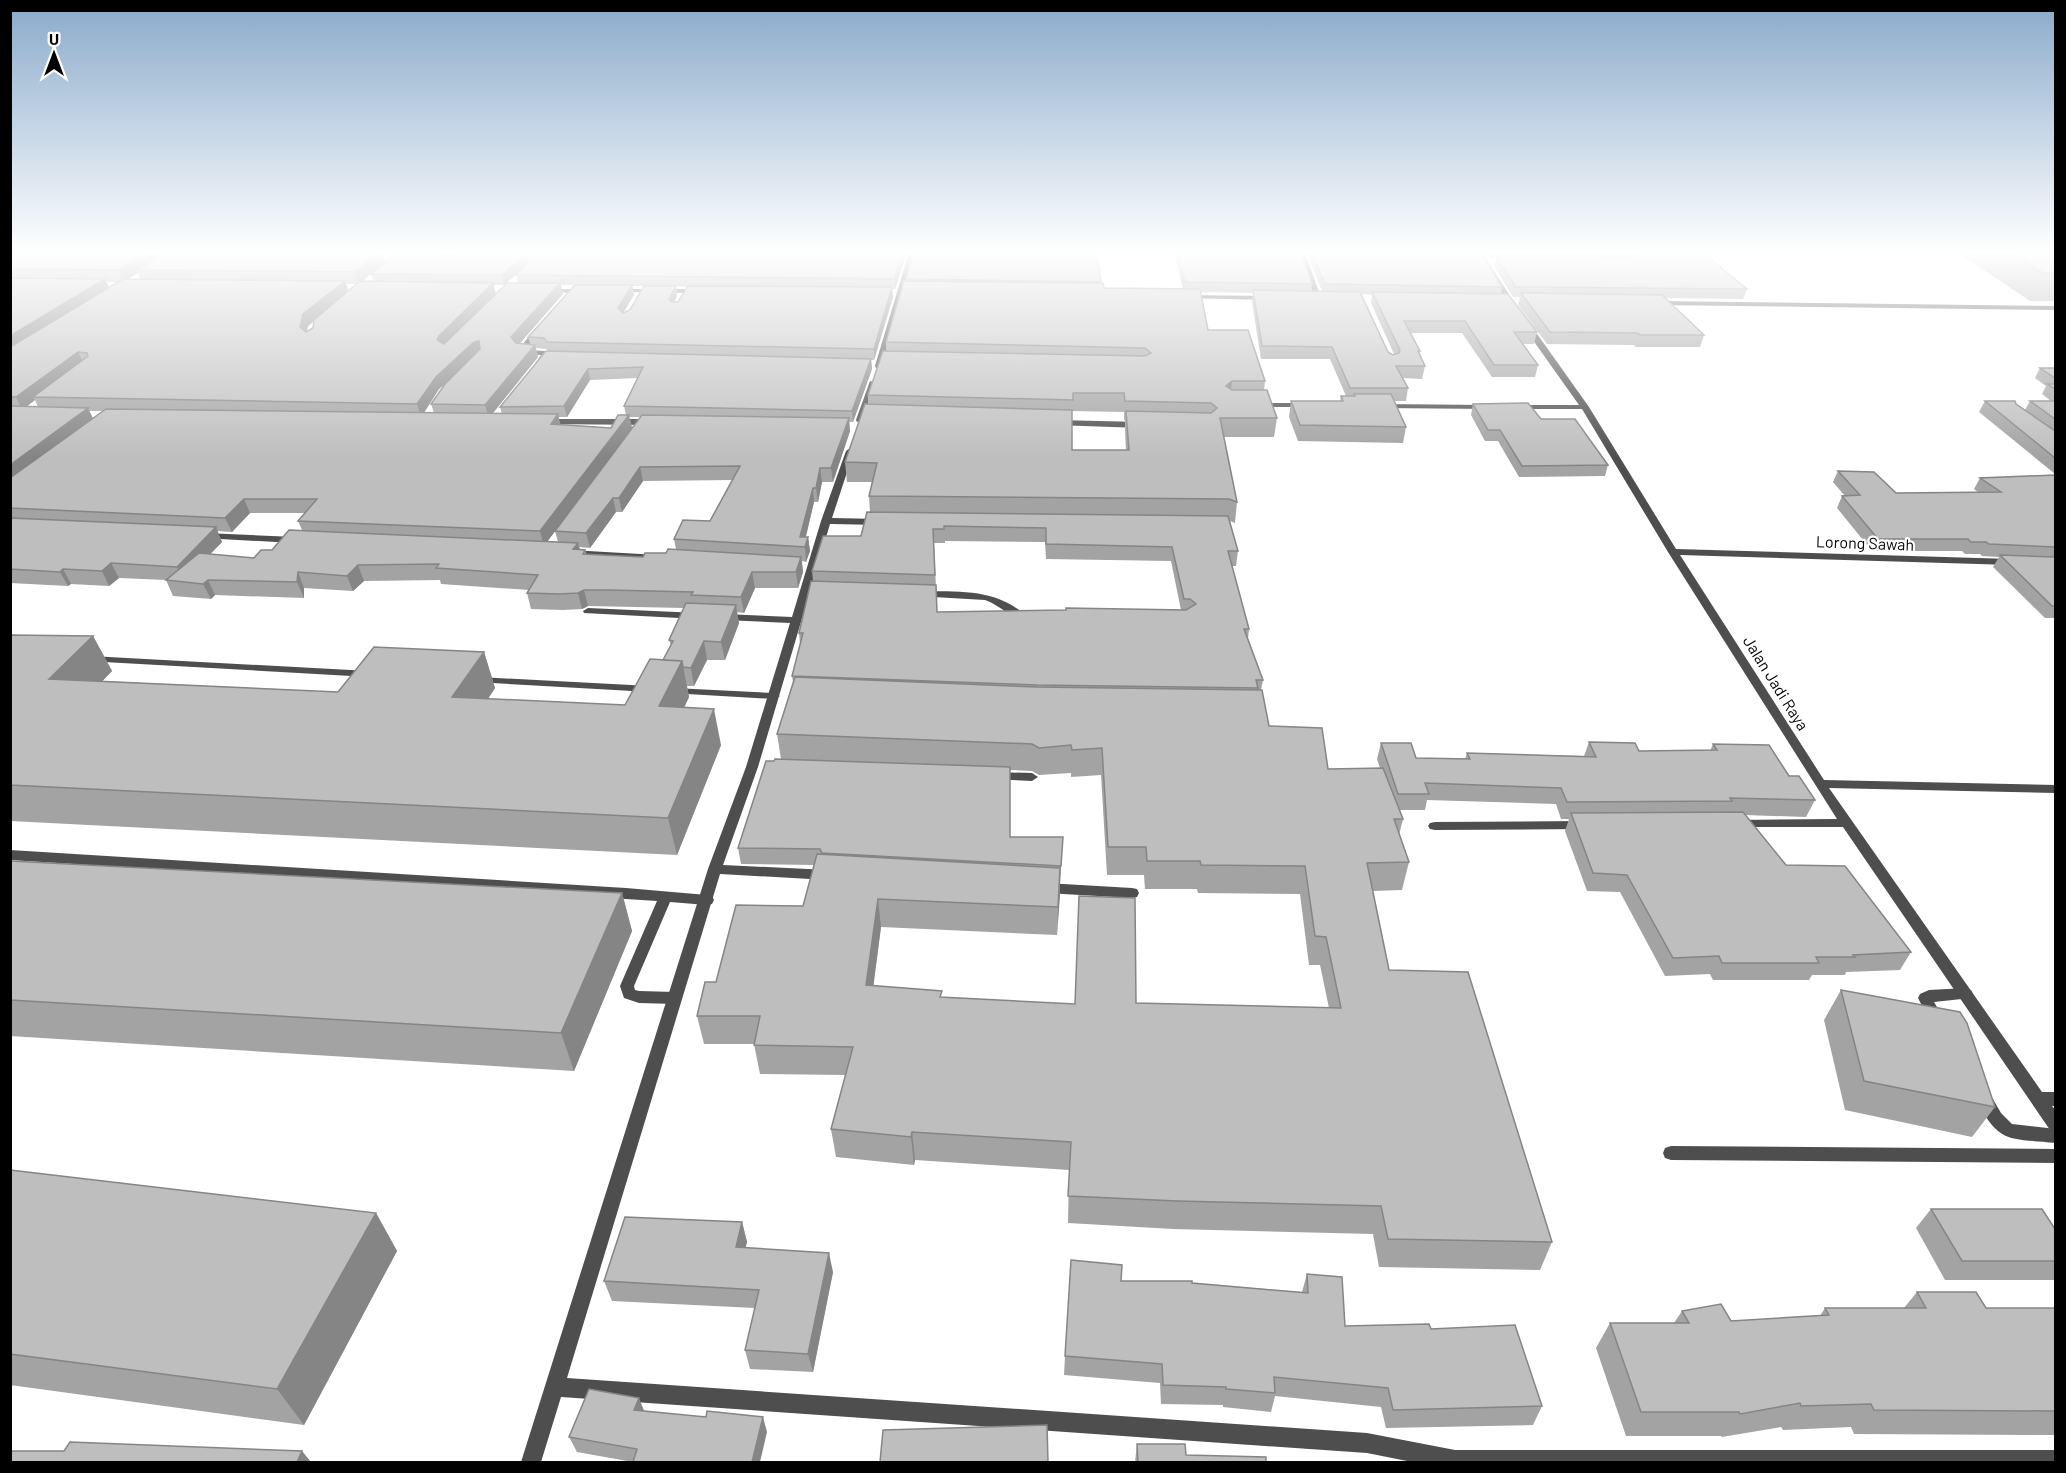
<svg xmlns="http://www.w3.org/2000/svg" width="2066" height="1473" font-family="Barlow,sans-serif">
	<rect width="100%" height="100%" fill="#fff"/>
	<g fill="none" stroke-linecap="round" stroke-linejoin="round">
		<path fill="#4e4e4e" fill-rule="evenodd" d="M90,656L369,671L375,674L369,677L86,661L84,659L86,657Z
			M479,677L650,686L656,689L650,692L475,682L473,680L475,678Z
			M674,688L774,693L780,696L774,699L670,693L668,691Z
			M10,850L626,888L707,895L712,896L714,900L712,904L707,905L670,902L634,986L635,990L639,991L675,992L680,994L682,998L680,1002L675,1004L639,1003L624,998L620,986L657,901L10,860Z
			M1966,988L1971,990L1973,994L1971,998L1934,1002L1944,1019L1941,1023L1936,1025L1931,1023L1918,998L1920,994L1929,990Z
			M1984,1092L1990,1094L2001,1113L2012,1124L2056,1129V1143C2009,1138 1999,1145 1976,1099L1978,1094Z"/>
		<path fill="#4e4e4e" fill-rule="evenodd" d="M909,252H915L883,366L876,368L875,366Z
			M1299,252H1305L1322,301L1315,299Z
			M1476,252H1482L1517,307L1516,309H1510Z
			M546,289H585L589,291L585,293L544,292L542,291Z
			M618,289H699L703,291L699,293L616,292L614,291Z
			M1188,295L1269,296L1273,298L1269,300L1186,298L1184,297Z
			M1653,301L2056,306V310L1656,305H1653Z
			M1524,324H1530L1589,407L1676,549L2011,559L2016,562L2011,565L1680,555L1824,780L2056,785V793L1829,788L2042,1092H2056V1106H2052L2056,1111V1132L2050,1130L1843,827H1732L1731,824L1732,821L1737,820L1837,819L1668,552L1582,409H1516L1512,407L1516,405H1579L1523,326Z
			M536,328L543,330L526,350L545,351L549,353L548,359L538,367L534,365L541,355L520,354L516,352Z
			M870,381L877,383L864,420L857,422L856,420Z
			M1255,403H1307L1311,405L1307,407H1255Z
			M1378,404L1490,405L1494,407L1490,409L1381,408H1378Z
			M544,419H653L657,422L653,425L541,424L540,422Z
			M1057,420L1142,422L1146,425L1142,428L1054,425V421Z
			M850,448L854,451L832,518L881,519L886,522L881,525L830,524L758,767L723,865L828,870L833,872L835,875L833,878L828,880L720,874L567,1378L1367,1433L1455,1450H2056V1462H1412L1367,1453L561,1397L541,1462H521L708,869L746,767L790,623L724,620L719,617L724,614L792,617L821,521L846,451Z
			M205,533L295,537L300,540L295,543L202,538V534Z
			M570,550L658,555L663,558L658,561L566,555V551Z
			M920,591C962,592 995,588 1028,617L1023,620C1009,616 999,605 985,600L916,596L915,594L916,592Z
			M588,608L698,613L703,616L698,619L584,613L583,611Z
			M993,772L1032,773L1038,777L1032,781L989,779L987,776L989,773Z
			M1582,821L1587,822L1588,825L1587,828L1582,829L1435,830L1430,829L1428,826L1430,823L1435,822Z
			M1046,883L1132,888L1137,889L1139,893L1137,897L1132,898L1046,893L1041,891L1039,888L1041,885Z
			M1671,1146L2056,1149V1163L1671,1160L1665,1158L1663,1153L1665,1148Z"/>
	</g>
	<path fill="#a3a3a3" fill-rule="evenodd" d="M10,252H382L363,281H373L371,274L460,254L462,252H907L895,289H892L893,297L874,360H871L872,369L853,422H849L850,431L833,482H822L818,502H814L806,537H808L810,551L806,562L802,561L803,572L798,588H755L744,613L737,612L739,623L725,660H707L694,686H687L689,697L684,708L721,745L677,855L10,821V635L93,636L112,671L102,681L338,692L484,652L495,688L488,699L625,705L663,660L671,645L669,640L684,608L588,606L582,609L563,610L531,609L527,593L529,590L441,584L440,580L364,581L353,591L304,588V598L215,595L211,599L173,596L166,580L119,578L109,586L71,584L68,586L10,583ZM520,271L516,275L518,283L496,294L493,285H504ZM138,273L140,279H128L131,277ZM106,282H118L109,287ZM346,284H357L348,291ZM561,285H574L528,337L530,344L520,343L563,294ZM632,286H644L630,310L623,313L634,295ZM676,286L687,287L678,302H674L677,296ZM314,321L313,328L306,331L308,326ZM536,348L546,349L548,351L500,407L502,414H492L538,357ZM638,378L624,406L626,415L611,428L560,425L558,417H567L590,380ZM444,385L431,404L434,413H424L439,389ZM35,400L38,407H26ZM89,411H103L93,418ZM629,417H641L555,531L558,542H547L632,428ZM732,480L710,521L674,539L676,549L666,553L643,557L587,555L585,550L580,549L579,547L590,548L616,512H622L643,481ZM250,513H305L298,521L302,530L272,550L254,558L210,554L222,542L217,531L232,532Z
		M1097,252L1101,283L1104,288L1183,289L1174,252H1301L1312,284L1311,291H1322L1306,252H1481L1502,287L1501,294L1537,332L1534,344H1523L1538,365L1535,377H1492L1462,333H1411L1420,351L1419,355L1425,366L1422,379L1403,378L1408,388L1406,401H1394L1406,427L1403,443L1298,441L1289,417L1291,401H1340L1341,396H1346L1330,359H1261L1252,302L1253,293L1201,292L1208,330L1265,381L1264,390L1277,418L1274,437H1224L1237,502L1235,523L1230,521L1238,551L1236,566H1232L1249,629L1248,638L1263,680L1261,690L1269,726L1328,769L1380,768L1377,759L1381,743L1416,758L1465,759L1467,753L1584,756L1589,742L1639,751H1710L1713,744L1789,776L1815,800L1806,817L1745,815L1786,865L1911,952L1900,970L1846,972L1845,975H1812L1809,980H1713L1710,974L1665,976L1620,892L1587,891L1565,831L1569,819H1561L1556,804L1427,800L1425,810H1400L1403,819L1399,835L1409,862L1402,890L1373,891L1389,970L1552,1242L1540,1270L1379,1267L1373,1234L1173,1229L1068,1223L1069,1170L915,1160L914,1165L836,1157L831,1129L846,1075L760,1074L754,1044H704L697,1016L716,982L803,906L814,865L741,864L738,848L774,761L781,759L777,734L793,682L792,676L800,644L799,633L813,581L812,571L861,536L870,512L869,496L872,482H847L845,462L868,404V395L886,351V342L906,279ZM1362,294L1372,295L1371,303L1394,354L1393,355L1388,352ZM1072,411L1124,412V420H1125V430L1126,450H1072ZM945,541L1045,542L1046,559L1171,561L1181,610L937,612L934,543H945ZM1010,770L1032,771L1039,775L1071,773V777L1101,775L1107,875H1144L1145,889H1197L1198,893L1300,894L1309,965H1320L1329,1008L1136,1003L1075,1004L942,997L873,985L881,927L1057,935L1062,853L1010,837Z
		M1484,252H1702L1747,289L1743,299L1665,298L1704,335L1700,347H1636L1634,345L1547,344L1518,305L1520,297H1513L1494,266L1496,258H1488Z
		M1957,252H2055V301H2030Z
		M2040,368H2055V474L1979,412L1985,401L2016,404L2025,410L2030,401H2051L2042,394L2046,386L2035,378Z
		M1473,404L1541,419L1608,465L1605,476L1519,477L1498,441H1485L1471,415Z
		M1838,471L1896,493H1979L1974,489L1980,478L2055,475V618H2045L1993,567L1999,557L1982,556L1980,554H1965L1962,551H1872L1837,508L1842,496H1845L1833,482Z
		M10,861L622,893L632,931L574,1071L10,1036Z
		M1841,990L1995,1107L1972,1137L1845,1110L1824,1020Z
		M10,1170L376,1213L397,1251L304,1425L10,1385Z
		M1931,1209L2055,1229V1280H1945L1916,1228Z
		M742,1222L747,1242L745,1247L833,1272L813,1372L750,1369L745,1350L755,1308L612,1301L604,1281Z
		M1307,1274L1345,1326L1431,1329L1542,1406L1533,1425L1386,1428L1381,1407L1275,1396L1271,1412L1223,1407V1405L1161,1404L1160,1383L1064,1375L1065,1356L1121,1281L1192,1283L1302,1292Z
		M1917,1292L1986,1308H2055V1435L1854,1434L1851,1427L1783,1430L1781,1427L1722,1437L1721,1436H1626L1596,1348L1610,1323H1674L1682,1311L1731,1321L1820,1316L1825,1308H1904Z
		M644,1411L767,1432L633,1462L577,1452L569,1437Z
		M1137,1444L1186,1455L1266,1462H1135Z"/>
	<path fill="#858585" d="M149,252H172L137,270L138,273L123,282L118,270Z
		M380,252H382L385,262L359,284L355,272Z
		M903,252H907L895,289V279Z
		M524,256L526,266L504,285L502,275Z
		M105,279L110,290L10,352V336Z
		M345,281L349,292L308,326L305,340L300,327L303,314Z
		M493,283L496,294L441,353L437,340L439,336Z
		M560,283L563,294L514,350L511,337Z
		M632,285L634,295L620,318L618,308Z
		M676,286L677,296L671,309L669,299Z
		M892,287L893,297L874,360V349Z
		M479,341L482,354H477L439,389L421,417L417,404L436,377L474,342Z
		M535,345L538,357L489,418L485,405Z
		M78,352L84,364L33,397L35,400L22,410L16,397Z
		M871,359L872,369L853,422L852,411Z
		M588,369L590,380L567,417L564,406Z
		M1232,381L1230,400L1226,386Z
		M88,408L94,421L10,484V465Z
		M558,414L561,427L551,424Z
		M629,415L632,428L544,546L540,531Z
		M849,418L850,431L833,482L831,468Z
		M640,467L643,481L622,512L619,498Z
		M820,468L822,482L818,502L816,488Z
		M813,488L814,502L803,547L800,537Z
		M613,498L616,512L590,548L586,533Z
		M244,499L250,513L232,532L225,518Z
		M216,527L222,542L184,581L177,567Z
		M808,537L810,551L806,562L805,547Z
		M578,543L582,558L573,549Z
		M801,557L803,572L798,588L796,572Z
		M111,563L119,578L109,586L102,571Z
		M358,565L364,581L353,591L347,576Z
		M63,569L71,584L68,586L60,572Z
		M298,572L304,588V598L297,582Z
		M752,572L755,588L744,613L741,597Z
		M208,580L215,595L211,599L203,584Z
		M584,590L588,606L582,609L578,593Z
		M736,605L739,623L725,660L721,642Z
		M93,636L112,671L70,715L49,679Z
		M704,641L707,660L694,686L691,668Z
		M484,652L495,688L465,733L452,697Z
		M682,661L689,697L667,743L659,706Z
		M714,709L721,745L677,855L668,818Z
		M1060,868V896L1057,935L1058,907Z
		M622,893L632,931L574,1071L561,1033Z
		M878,899L881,927L870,1013L866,985Z
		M912,1132L915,1160L914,1165L911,1137Z
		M376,1213L397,1251L304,1425L277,1389Z
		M742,1222L747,1242L741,1266L736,1247Z
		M829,1253L833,1272L813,1372L808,1354Z
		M639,1398L645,1413L634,1410Z
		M763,1417L767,1432L760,1462H752Z
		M302,1451L311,1462H297Z"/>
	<path fill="#bebebe" stroke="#858585" stroke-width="1.5" d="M10,252H149L118,270L10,269Z
		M165,252H380L355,272L137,270Z
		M462,252H903L895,279L516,275L528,262V259L524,256L502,275L371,274L396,253L460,254Z
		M914,252H1097L1101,282L906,279Z
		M1177,252H1301L1312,284L1185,282Z
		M1311,252H1481L1502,287L1325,284Z
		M1642,252H1702L1747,289L1516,287L1496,256L1638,257L1643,253Z
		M2009,252H2055V273H2043Z
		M10,278L105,279L10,336Z
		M123,279L345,281L303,314L300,327L306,332L313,328L314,320L360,281L493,283L439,336L437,340L444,344L507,283H560L511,337L516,343L535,345L485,405L431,404L445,384L480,349L479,341L474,342L436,377L417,404L33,397L88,356L87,353L78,352L16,397H10V347Z
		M904,281L1103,283L1104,288L1200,289L1208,330H1248L1265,381H1232L1226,386L1232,390H1267L1277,418H1220L1237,502L1229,499L869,496L877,463L845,462L865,404L1072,410V450H1129L1126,411L1211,413L1217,408L1211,403L1125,401L1124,393H1073V400L868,395L883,351L1145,356L1151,353L1145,348L886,342Z
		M575,285H632L618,308L623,313L630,310L644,286H676L669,299L672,302H678L688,286L892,287L874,349L547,342L544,338L528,337Z
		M1253,290L1360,292L1388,352L1393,355L1399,353L1400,350L1372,292L1508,294L1537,332H1514L1538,365H1494L1465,321H1404L1420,351H1418L1425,366H1396L1408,388H1350L1332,347L1262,346Z
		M1521,293L1662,295L1704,335H1640L1638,333L1550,332Z
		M546,351L871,359L852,411L624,406L643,367L588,369L564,406L500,407Z
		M2040,368H2055V378Z
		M2047,384H2055V389Z
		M1354,394H1391L1406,427L1300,425L1291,401H1343L1341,396H1355Z
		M1985,401H2015L2016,404L2055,431V458Z
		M2030,401H2055V419Z
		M1528,403L1541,419H1575L1608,465L1522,466L1500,430H1488L1473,404Z
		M10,406L88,408L10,465Z
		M106,409L558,414L551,424L611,428L618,415H629L540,531L298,521L317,499H244L225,518L10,508V478Z
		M642,415L849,418L831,468H820L816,488H813L800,537H808L805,547L674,539L683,520L710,521L740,466L640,467L619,498H613L586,533L555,531Z
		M1838,471L1874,472L1896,493L2001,492L1980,478L2055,475V547L1989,544L1986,542H1971L1968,539H1878L1842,496L1860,495Z
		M867,512L1228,516L1238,551H1228L1249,629H1244L1263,680H1256L1258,688L1037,685L792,676L803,633H799L811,581L936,585L937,612L1066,610V608L1186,610L1196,604L1190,599H1184L1172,547L1046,544V528L944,526V529H933L935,575L812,571L823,536H861Z
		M10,518L216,527L177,567L111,563L102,571L63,569L60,572L10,569Z
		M289,530L578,543L573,549L585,550L583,554L643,557L645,553H666L668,549L801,557L796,572H752L741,597L691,595L693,592L608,590H584L578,593L559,594L527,593L538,575L436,568L439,564L358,565L347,576L298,572L297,582L208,580L203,584L166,580L199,553L254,558L261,550H272Z
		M2000,555L2055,557V606H2052Z
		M686,603L736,605L721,642L704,641L691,668L683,667L682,661L663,660L673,641L669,640Z
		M10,635L93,636L49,679L338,692L374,647L484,652L452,697L625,705L650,659L682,661L659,706L714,709L668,818L10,785Z
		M795,677L1037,687L1262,690L1269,726L1322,728L1328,769L1383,768L1403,819H1394L1409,862L1367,863L1389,970L1468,972L1552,1242L1388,1239L1381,1206L1177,1201L1068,1196L1071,1142L912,1132L911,1137L831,1129L853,1047L754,1045L760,1016H697L705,982H716L736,905L803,906L817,854L1060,868L1058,907L878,899L866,985L942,991L940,997L1075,1004L1079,896L1135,898L1136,1003L1341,1008L1326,937L1315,936L1305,866L1201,865L1200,861H1147L1146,847H1108L1102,748L1072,750L1071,745L1039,748L1032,744L777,734Z
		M1589,742L1635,743L1639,751L1717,750L1713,744L1769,745L1789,776H1799L1815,800L1730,798L1732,801L1567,802L1561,788L1425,783L1429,794H1398L1381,743H1411L1416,758L1470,759L1467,753L1596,757Z
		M775,759L1010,767V837H1063L1061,866L822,853L820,849L738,848L766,761H774Z
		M1743,812L1786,865L1845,866L1911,952L1853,955L1855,957H1816L1819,963H1722L1719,956L1673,958L1627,875L1593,873L1571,813Z
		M10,861L622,893L561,1033L10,1000Z
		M1841,990L1960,1012L1967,1023L1995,1107L1864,1081Z
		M10,1170L376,1213L277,1389L10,1354Z
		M1931,1209H2042L2055,1229V1261H1962Z
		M625,1217L742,1222L736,1247L829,1253L808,1354L745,1350L759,1290L604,1281Z
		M1071,1260L1122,1265L1121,1281H1192V1283L1308,1293L1307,1274L1342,1277L1345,1326L1429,1324L1431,1329L1515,1325L1542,1406L1393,1410L1388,1388L1274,1377L1275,1393L1226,1389V1387L1163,1385L1162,1364L1065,1356Z
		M1917,1292H1976L1986,1308H2055V1411L1874,1410L1871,1404L1801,1406L1800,1403L1740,1414L1739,1412H1641L1610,1323H1689L1682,1311L1721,1304L1731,1321L1829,1315L1825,1308H1926Z
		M589,1389L639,1398L634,1410L706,1417L707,1411L763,1417L752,1462H633L637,1449L569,1437Z
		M1047,1425L1048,1462H880L883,1430Z
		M70,1442L302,1451L297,1462H10V1451H64Z
		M1137,1444H1185L1186,1455L1266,1457V1462H1138Z"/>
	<linearGradient id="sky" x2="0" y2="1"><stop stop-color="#89aaca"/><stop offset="0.55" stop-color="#fff"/><stop offset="1" stop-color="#fff" stop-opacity="0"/></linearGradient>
	<rect width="2066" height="458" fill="url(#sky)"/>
	<g text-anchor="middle" stroke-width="4.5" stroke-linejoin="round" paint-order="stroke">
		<g font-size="16" fill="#000" stroke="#fff">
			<text transform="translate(1865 543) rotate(2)" y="6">Lorong Sawah</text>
			<text transform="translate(1776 683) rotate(58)" y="6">Jalan Jadi Raya</text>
		</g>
	</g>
	<rect width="2066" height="1473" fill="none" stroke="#000000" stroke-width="24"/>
	<g transform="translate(54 54)" stroke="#ffffff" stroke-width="4.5" paint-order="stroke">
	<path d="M0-4.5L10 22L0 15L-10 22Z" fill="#000000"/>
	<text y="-9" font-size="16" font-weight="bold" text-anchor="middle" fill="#000000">U</text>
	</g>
</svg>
